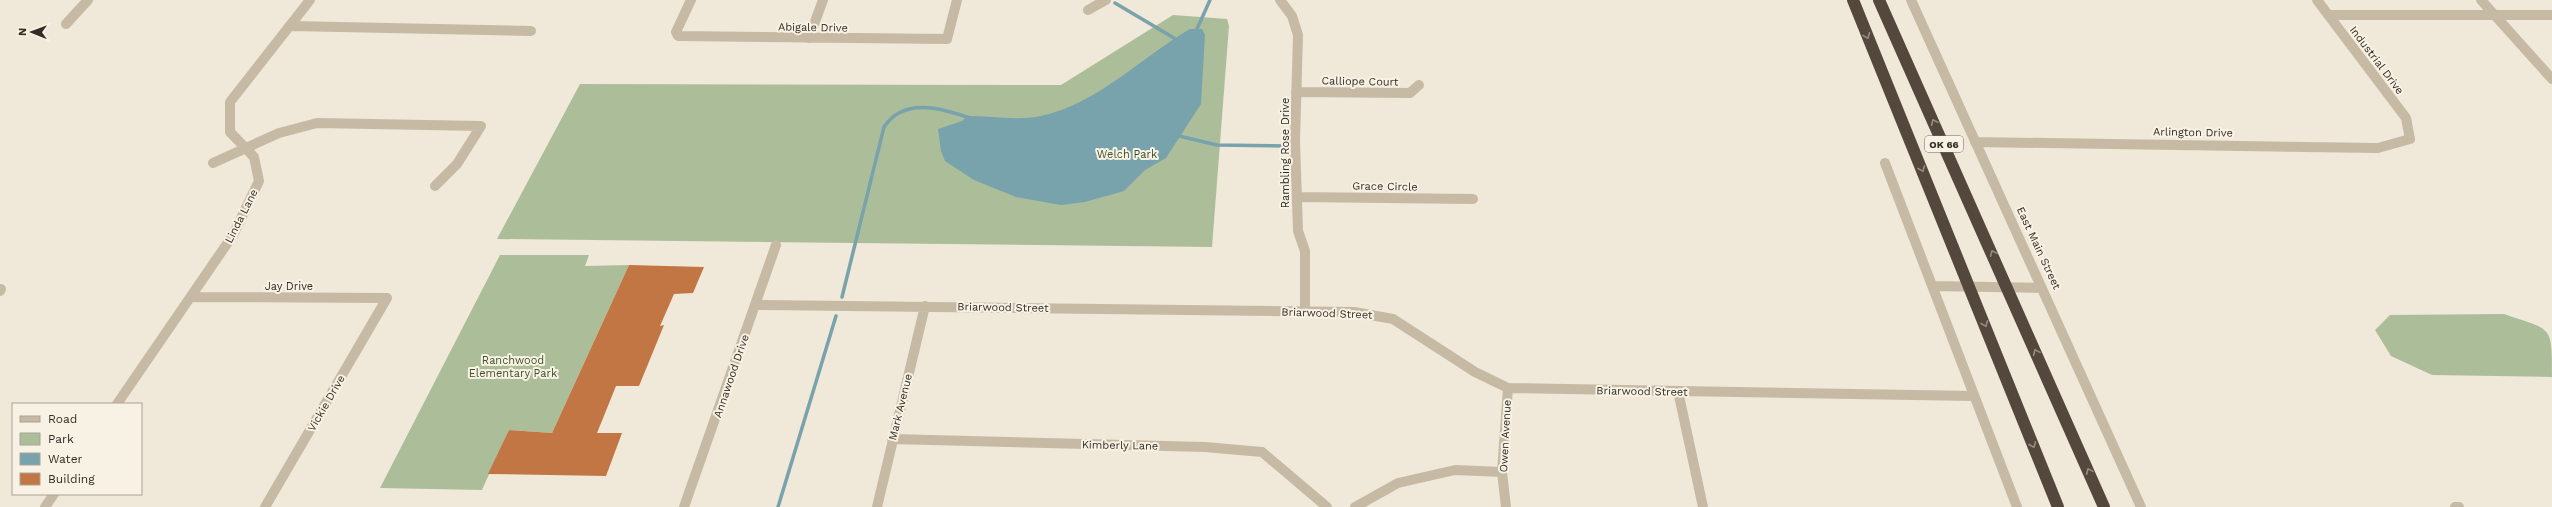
<svg xmlns="http://www.w3.org/2000/svg" width="2552" height="507" font-family="'Work Sans',sans-serif">
	<rect width="100%" height="100%" fill="#f0e8d8"/>
	<path fill="#acbe99" d="M1173,15L1227,19L1229,26L1212,247L497,239L580,84L1061,85Z
		M500,255H589L585,266L629,265L552,433L509,430L482,490L380,488Z
		M2504,314C2552,331 2552,323 2552,377L2432,375L2391,356L2375,330L2390,315Z"/>
	<path fill="#78a2ac" d="M1190,29H1202L1205,35L1201,104L1166,158L1145,170L1124,191L1085,202L1061,205L1016,197L974,180L945,161L941,151L938,129L962,121L968,116C991,116 1018,121 1041,116C1099,103 1140,58 1190,29Z"/>
	<g fill="none" stroke-linecap="round" stroke-linejoin="round">
		<path stroke="#78a2ac" stroke-width="3.5" d="M1115,3L1174,38
			M1197,29L1210,0
			M1179,136L1217,145L1290,146
			M842,297L884,127C904,97 941,108 970,118
			M778,507L836,316"/>
	</g>
	<path fill="#c27644" d="M629,265L704,267L693,293L674,294L660,326L664,325L639,386H616L597,433H622L606,476L488,474L509,430L552,433Z"/>
	<g fill="none" stroke-linecap="round" stroke-linejoin="round">
		<path stroke="#c7baa5" stroke-width="10" d="M691,0L676,32L678,36L947,39L957,0
			M1280,0L1292,16L1298,35L1295,141L1298,231L1305,251V311
			M1911,0L2141,507
			M2481,0L2552,79
			M1088,10L1106,0
			M2328,15H2552
			M66,24L88,0
			M291,26L531,31
			M809,38L823,0
			M1296,92L1410,93L1419,85
			M1975,142L2378,148L2410,139L2406,118L2317,0
			M213,163L279,133L317,123L481,126L457,164L435,186
			M1885,163L2017,507
			M1297,197L1473,199
			M1932,286L2042,288
			M0,291L1,289
			M191,297L387,298L265,507
			M756,305L1354,312L1393,319L1475,372L1508,388L1973,396
			M1678,391L1703,507
			M117,404L233,235L259,181L254,157L230,132V102L310,0
			M892,439L1205,447L1262,452L1327,507
			M45,507L54,494
			M684,507L776,245
			M877,507L925,306
			M1355,507L1398,483L1455,470L1502,472
			M1506,507L1502,472L1508,388
			M2455,507H2459"/>
		<path stroke="#54483d" stroke-width="12" d="M1853,0L2058,507
			M1879,0L2104,507"/>
	</g>
	<defs><path id="oneway-chevron" d="M-2-3.5L2.5 0L-2 3.5" fill="none" stroke-width="1.6" stroke-linecap="round" stroke-linejoin="round"/></defs>
	<g stroke="#968c80">
		<use href="#oneway-chevron" transform="translate(1867 36) rotate(68)"/>
		<use href="#oneway-chevron" transform="translate(1934 122) rotate(-114)"/>
		<use href="#oneway-chevron" transform="translate(1922 169) rotate(68)"/>
		<use href="#oneway-chevron" transform="translate(1993 253) rotate(-114)"/>
		<use href="#oneway-chevron" transform="translate(1985 324) rotate(68)"/>
		<use href="#oneway-chevron" transform="translate(2036 352) rotate(-114)"/>
		<use href="#oneway-chevron" transform="translate(2033 445) rotate(68)"/>
		<use href="#oneway-chevron" transform="translate(2089 471) rotate(-114)"/>
	</g>
	<g text-anchor="middle" stroke-width="4" stroke-linejoin="round" paint-order="stroke">
		<rect fill="#f8f2e4" stroke="#6e675f" stroke-width="1" x="1925" y="136" width="38" height="16" rx="3"/>
		<g font-size="10" font-weight="bold" fill="#332c26">
			<text x="1944" y="148">OK 66</text>
		</g>
		<g font-size="11" fill="#332c26" stroke="#f8f2e4">
			<text transform="translate(813 27) rotate(1)" y="4">Abigale Drive</text>
			<text transform="translate(2377 60) rotate(53)" y="4">Industrial Drive</text>
			<text transform="translate(1360 81) rotate(1)" y="4">Calliope Court</text>
			<text transform="translate(2193 132) rotate(1)" y="4">Arlington Drive</text>
			<text transform="translate(1285 153) rotate(-90)" y="4">Rambling Rose Drive</text>
			<text transform="translate(1385 186) rotate(1)" y="4">Grace Circle</text>
			<text transform="translate(241 216) rotate(-63)" y="4">Linda Lane</text>
			<text transform="translate(2039 248) rotate(65)" y="4">East Main Street</text>
			<text x="289" y="290">Jay Drive</text>
			<text transform="translate(1003 307) rotate(1)" y="4">Briarwood Street</text>
			<text transform="translate(1327 313) rotate(2)" y="4">Briarwood Street</text>
			<text transform="translate(731 376) rotate(-71)" y="4">Annawood Drive</text>
			<text transform="translate(1642 391) rotate(1)" y="4">Briarwood Street</text>
			<text transform="translate(326 403) rotate(-60)" y="4">Vickie Drive</text>
			<text transform="translate(900 407) rotate(-76)" y="4">Mark Avenue</text>
			<text transform="translate(1505 436) rotate(-87)" y="4">Owen Avenue</text>
			<text transform="translate(1120 445) rotate(1)" y="4">Kimberly Lane</text>
		</g>
		<g font-size="11" fill="#3d502a" stroke="#f8f2e4">
			<text x="1127" y="158">Welch Park</text>
			<text x="513" y="364">Ranchwood<tspan x="513" dy="13">Elementary Park</tspan></text>
		</g>
	</g>
	<rect x="12" y="403" width="130" height="92" fill="#f8f2e4" stroke="#a9a398"/>
	<rect x="20" y="416" width="20" height="6" fill="#c7baa5" stroke="#a9a398"/>
	<text x="48" y="423" font-size="12" fill="#332c26">Road</text>
	<rect x="20" y="433" width="20" height="12" fill="#acbe99" stroke="#a9a398"/>
	<text x="48" y="443" font-size="12" fill="#332c26">Park</text>
	<rect x="20" y="453" width="20" height="12" fill="#78a2ac" stroke="#a9a398"/>
	<text x="48" y="463" font-size="12" fill="#332c26">Water</text>
	<rect x="20" y="473" width="20" height="12" fill="#c27644" stroke="#a9a398"/>
	<text x="48" y="483" font-size="12" fill="#332c26">Building</text>
	<g transform="translate(32 32) rotate(271)" stroke="#f8f2e4" stroke-width="3" paint-order="stroke">
	<path d="M0-3L7 15L0 10L-7 15Z" fill="#332c26"/>
	<text y="-6" font-size="11" font-weight="bold" text-anchor="middle" fill="#332c26">N</text>
	</g>
</svg>
